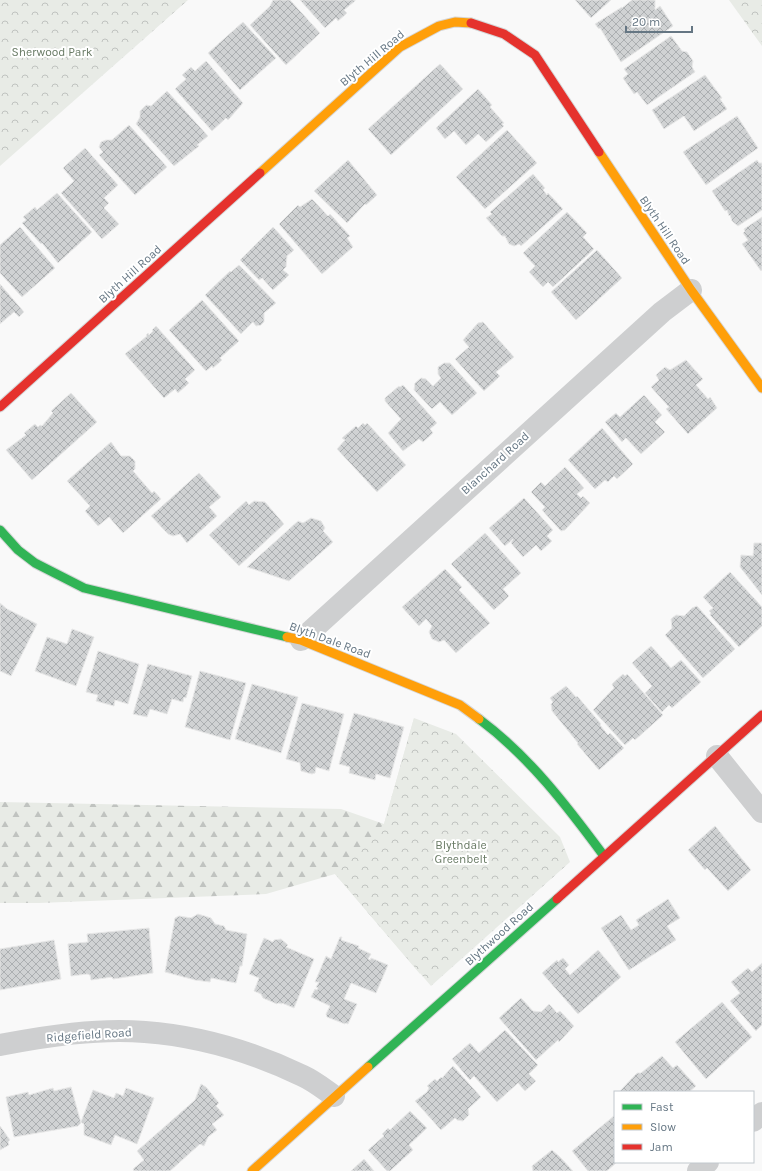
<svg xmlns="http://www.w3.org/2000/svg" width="762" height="1171" font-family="Karla,sans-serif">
	<defs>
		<pattern id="forest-firs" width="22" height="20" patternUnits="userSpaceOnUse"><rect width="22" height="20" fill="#e8ebe6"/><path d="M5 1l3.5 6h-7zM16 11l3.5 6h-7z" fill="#c0c3c0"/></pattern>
		<pattern id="park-crowns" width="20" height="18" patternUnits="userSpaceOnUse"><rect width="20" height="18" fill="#e8ebe6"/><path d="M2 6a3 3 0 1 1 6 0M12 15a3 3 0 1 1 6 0" fill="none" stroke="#c0c3c0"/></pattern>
		<pattern id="building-cross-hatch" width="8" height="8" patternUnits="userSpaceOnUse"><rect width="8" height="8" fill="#d0d2d3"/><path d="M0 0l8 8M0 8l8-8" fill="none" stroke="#acafb1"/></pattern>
	</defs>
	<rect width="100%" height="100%" fill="#f9f9f9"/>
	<path fill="url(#forest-firs)" d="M414,718L420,974L335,874L266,894L39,903H0V802L341,809L384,824Z"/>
	<path fill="url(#park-crowns)" d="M0,0H188L0,166Z
		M729,0H762V46Z
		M414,718L456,734L560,837L570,862L431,986L335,874L384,824Z"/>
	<path fill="url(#building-cross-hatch)" stroke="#e8e8e8" d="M273,0H290L320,33L286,65L250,25L270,6Z
		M300,0H355V1L344,10L347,13L338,21L336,18L325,28Z
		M575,0H611L591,18Z
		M632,0H655V10L660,6L673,26L621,62L600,28L599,29L595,24L622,7V8Z
		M243,22L276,58L240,90L208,53Z
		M671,36L682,51L687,52L693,61L692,67L695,72L647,105L637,92L634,94L623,78L628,74L624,69Z
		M206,61L243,103L228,120L226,118L212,131L175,89L186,79L182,75L191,67L195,71Z
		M440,64L463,89L391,155L368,129Z
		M705,75L722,98L720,99L727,109L694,131L684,116L664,129L652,110Z
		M478,89L492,105L490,107L504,123L502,124L504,126L486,142L478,134L466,145L454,131L445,139L436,128Z
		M167,91L208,136L197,145L199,146L174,166L136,124L140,117V111L146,105L151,106Z
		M737,116L758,148L706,185L683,152Z
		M129,125L167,167L135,195L99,155L103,152L99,147L101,142L106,140H112Z
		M507,130L537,163L485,209L456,177Z
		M85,148L118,185L104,198L109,203L104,208L119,224L102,239L61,193L74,181L63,168Z
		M348,160L377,195L366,205L365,204L347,223L314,191Z
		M757,160L759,163H762V210L738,226L732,221L730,215L729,216L727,210L725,211L712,191Z
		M533,174L545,188L543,190L547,195L548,193L563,209L521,246L519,244L514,246L509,244L505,236H502L486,218L492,214L490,212Z
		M57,193L92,232L58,263L42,243L41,244L22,223L26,220L23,217L35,207L37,210Z
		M312,199L328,216L330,214L350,236L347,238L353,247L322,274L279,224L298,205L300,207Z
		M567,212L587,233L583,237L594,249L553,287L548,282L543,287L529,272L535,266L523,253Z
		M762,217V270L761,271L742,244L748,240L743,233L745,231L744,229Z
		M20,227L55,268L22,297L0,273V245Z
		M273,227L294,250L287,256L286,267L283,270L289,275L273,290L262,278L259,280L240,260Z
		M597,250L622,278L576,320L551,292Z
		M239,265L276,303L264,313V322L261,325L256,326L253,322L241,334L205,295L230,271L231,272Z
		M0,284L24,312L19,317L14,312L0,324Z
		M202,300L239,341L220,358L222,360L213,368L212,366L206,371L169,330Z
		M483,322L514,357L496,372L500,376L484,391L455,359L469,347L463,340L478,323Z
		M156,326L195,370L185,379L189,383L178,393L175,389L164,398L125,354L147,336L146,335L148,333L149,335L153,331L152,330Z
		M686,360L703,379L696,385L708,399L710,397L717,408L688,434L666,409L669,407L651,387L659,380L656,375L665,367L670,370Z
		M444,363H450L477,393L452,415L440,402L432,409L414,390L415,383L421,378L426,379L433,386L441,378L438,374V367Z
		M403,385L437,423L430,429L433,433L423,442L419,439L403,451L388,433L401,419L385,401V398L399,386L400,387Z
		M71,393L97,422L32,480L6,450L26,435L24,433L35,424L38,427L40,425L42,426L53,413L51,411Z
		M644,395L662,415L655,422L665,432L641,454L626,438L622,442L605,422L616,413L620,417Z
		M363,423L365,425L367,423L406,465L377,492L337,449L345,440L342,438L356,426L358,428Z
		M602,428L633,464L617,479L614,476L608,482L605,480L595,489L568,460Z
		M111,442L121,456H130L135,461V469L133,471L152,493L154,491L161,499L123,533L109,517L98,526L85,511L90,506L67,481Z
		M565,467L584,488L577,494L581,498L583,496L590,503L565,530L561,531L542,510L545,507L531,492L541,482L545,486Z
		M199,473L221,497L209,507L217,516L187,543L180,534L173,536L168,534L151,516Z
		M524,498L553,530L547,536L552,541L541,551L536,545L523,557L511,543L513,539L505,546L489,528Z
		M246,501L249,505L254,501L265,502L284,524L239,566L209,535Z
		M311,518L321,521L325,528L323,531L333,542L289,581L247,567L298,521L303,523Z
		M485,533L521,573L503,589L509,596L494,610L451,564Z
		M754,543H762V595L740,567L741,555L753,556Z
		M445,569L462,587L459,590L490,623L456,653L444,640L439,642L432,639L429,632L432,626L426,619L419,626L402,607Z
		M730,572L762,607V626L739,647L710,615L711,613L709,611L713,608L703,597Z
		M0,603L7,609L37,624L11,676L0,671Z
		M697,606L735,649L703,678L665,635L672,628L671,619L676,615L684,616L692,608Z
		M72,629L94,637L76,686L35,671L47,637L67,644Z
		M651,646L671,668L681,660L701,682L672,708L669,705L662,712L645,693L652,686L632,663Z
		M98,651L139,664L128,704L115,700L114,706L96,701L98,695L86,692Z
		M148,664L192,676L186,698L184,697L183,702L172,699L167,714L150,709L147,717L133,714Z
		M200,671L246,683L230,740L185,727Z
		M623,674L625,676L627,674L663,715L635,740L633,738L625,745L593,710L614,688L612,684Z
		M252,684L298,697L281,753L235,739Z
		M566,686L576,697L577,696L601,724L600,725L608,735L610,733L624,748L599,770L577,744L578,743L552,711L551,704L553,702L550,698Z
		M302,703L344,714L329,771L316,767L315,773L312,774L301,771L300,763L286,759Z
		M354,713L404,727L390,778L376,774L375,780L349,773L350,767L339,764Z
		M715,826L751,870L728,891L707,868L705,870L688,850Z
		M668,899L680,918L667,926L676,940L629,970L601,928L621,915L631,930L639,925L636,920Z
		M198,914L211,918L215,924L224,926L226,930L247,934L242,966H240L236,983L211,978L210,982L195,980L165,972L175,918L179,916L191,918Z
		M149,928L153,973L113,979L112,977L91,980L90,975L87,974L71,976L68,944L88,942L87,934Z
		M340,937H342L341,940L359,946L358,948L371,954L368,959L370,960L371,958L388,965L376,993L351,983L344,999L357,1004L348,1024L345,1023V1024L327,1017L326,1014L330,1006L311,997L315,989L317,990L318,988L316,987L319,982H315L326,956L331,959Z
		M264,938L273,942L274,940L281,939L288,945L286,947L314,959L294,1008L282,1003V1004L278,1003L277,1004L263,998L261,994L254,991L259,978L249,974Z
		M54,940L61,979L0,990V949Z
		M598,950L621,977L578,1014L542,973L557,960L558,962L563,958L569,965L565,969L570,975Z
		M762,963V1025L756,1031L730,1001L740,993L731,982L748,968L752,972Z
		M521,998L533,1011L541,1012L549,1004L557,1013L560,1011L574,1026L559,1042L558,1040L536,1060L499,1018Z
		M722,1002L752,1037L706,1079L675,1042Z
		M505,1030L538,1065L529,1074L536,1081L525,1091L518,1083L497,1102L474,1076L470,1080L452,1059L470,1043L479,1053Z
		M662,1056L673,1068L677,1065L696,1086L689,1092H619L637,1073H641Z
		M453,1066L481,1097L468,1109L469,1115L463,1121L457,1120L455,1118L441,1130L415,1101L427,1092L429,1088L427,1086L435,1079L437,1081L441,1077L442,1078Z
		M201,1084L206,1087L219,1103L216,1106L224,1115L212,1124L217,1130L208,1137L204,1146L200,1144L170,1171H134L133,1169L144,1160L137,1151L195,1100Z
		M71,1087L81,1123L78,1126L14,1137L6,1097L28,1092L29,1095L53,1088L54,1091Z
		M126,1088L154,1098L137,1144L115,1135L111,1145L84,1135V1124L81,1122L93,1090L114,1098L116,1093L123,1096Z
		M410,1111L427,1128L409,1145L413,1150L390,1171H387L368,1150L384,1136L382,1134L388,1128L390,1130Z
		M615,1115V1162H617L607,1171H588L572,1151Z
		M0,1126L10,1140L8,1142L9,1145L0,1150Z
		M552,1150L560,1157L573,1171H533L532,1166Z
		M364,1159L374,1171H351Z"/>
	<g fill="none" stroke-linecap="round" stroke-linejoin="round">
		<defs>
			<path id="fast" d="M0,530L18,550L35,563L84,588L287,637
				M479,719C529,756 567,806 604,856
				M368,1067L557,899"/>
			<path id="slow" d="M599,152L691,290L762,388
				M260,173L400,47L439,26L455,22L471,23
				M287,637L301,640L460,705L479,719
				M252,1171L368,1067"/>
			<path id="jam" d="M471,23L504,34L535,55L599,152
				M0,407L260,173
				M557,899L762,715"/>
		</defs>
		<use href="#fast" stroke="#d5d6d7" stroke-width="11"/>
		<use href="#slow" stroke="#d5d6d7" stroke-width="11"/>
		<use href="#jam" stroke="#d5d6d7" stroke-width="11"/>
		<path stroke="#cecfd0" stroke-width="22" d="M301,640L662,312L691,290
			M717,756L762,812
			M0,1045C47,1036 98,1028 145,1032C199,1036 255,1053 303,1076C314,1081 324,1089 334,1096
			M753,1121L762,1113
			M698,1171L708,1162"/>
		<use href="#fast" stroke="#30b455" stroke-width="9"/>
		<use href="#slow" stroke="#ff9f0a" stroke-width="9"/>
		<use href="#jam" stroke="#e5322d" stroke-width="9"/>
	</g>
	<g text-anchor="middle" stroke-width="4" stroke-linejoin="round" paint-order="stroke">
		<g font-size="12" fill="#687a64" stroke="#fff">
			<text x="52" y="56">Sherwood Park</text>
			<text x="461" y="849">Blythdale<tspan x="461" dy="14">Greenbelt</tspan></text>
		</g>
		<g font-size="12" fill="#657683" stroke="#fff">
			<text transform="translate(372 58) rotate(-40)" y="4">Blyth Hill Road</text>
			<text transform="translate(665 230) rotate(56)" y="4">Blyth Hill Road</text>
			<text transform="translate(130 274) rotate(-42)" y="4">Blyth Hill Road</text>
			<text transform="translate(495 463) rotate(-42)" y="4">Blanchard Road</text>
			<text transform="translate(330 640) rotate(20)" y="4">Blyth Dale Road</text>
			<text transform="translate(499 934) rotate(-42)" y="4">Blythwood Road</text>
			<text transform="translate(89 1035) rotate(-4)" y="4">Ridgefield Road</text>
		</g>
	</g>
	<rect x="614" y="1091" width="140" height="72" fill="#ffffff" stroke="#c1c8cd"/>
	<rect x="622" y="1104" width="20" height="6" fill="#30b455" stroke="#c1c8cd"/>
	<text x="650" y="1111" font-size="12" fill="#657683">Fast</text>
	<rect x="622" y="1124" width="20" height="6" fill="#ff9f0a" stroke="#c1c8cd"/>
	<text x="650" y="1131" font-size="12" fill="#657683">Slow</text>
	<rect x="622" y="1144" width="20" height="6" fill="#e5322d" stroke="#c1c8cd"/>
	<text x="650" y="1151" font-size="12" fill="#657683">Jam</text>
	<path d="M626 26v6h66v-6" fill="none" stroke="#657683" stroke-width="2"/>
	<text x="632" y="26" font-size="12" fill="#657683" stroke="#ffffff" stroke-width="3" paint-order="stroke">20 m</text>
</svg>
